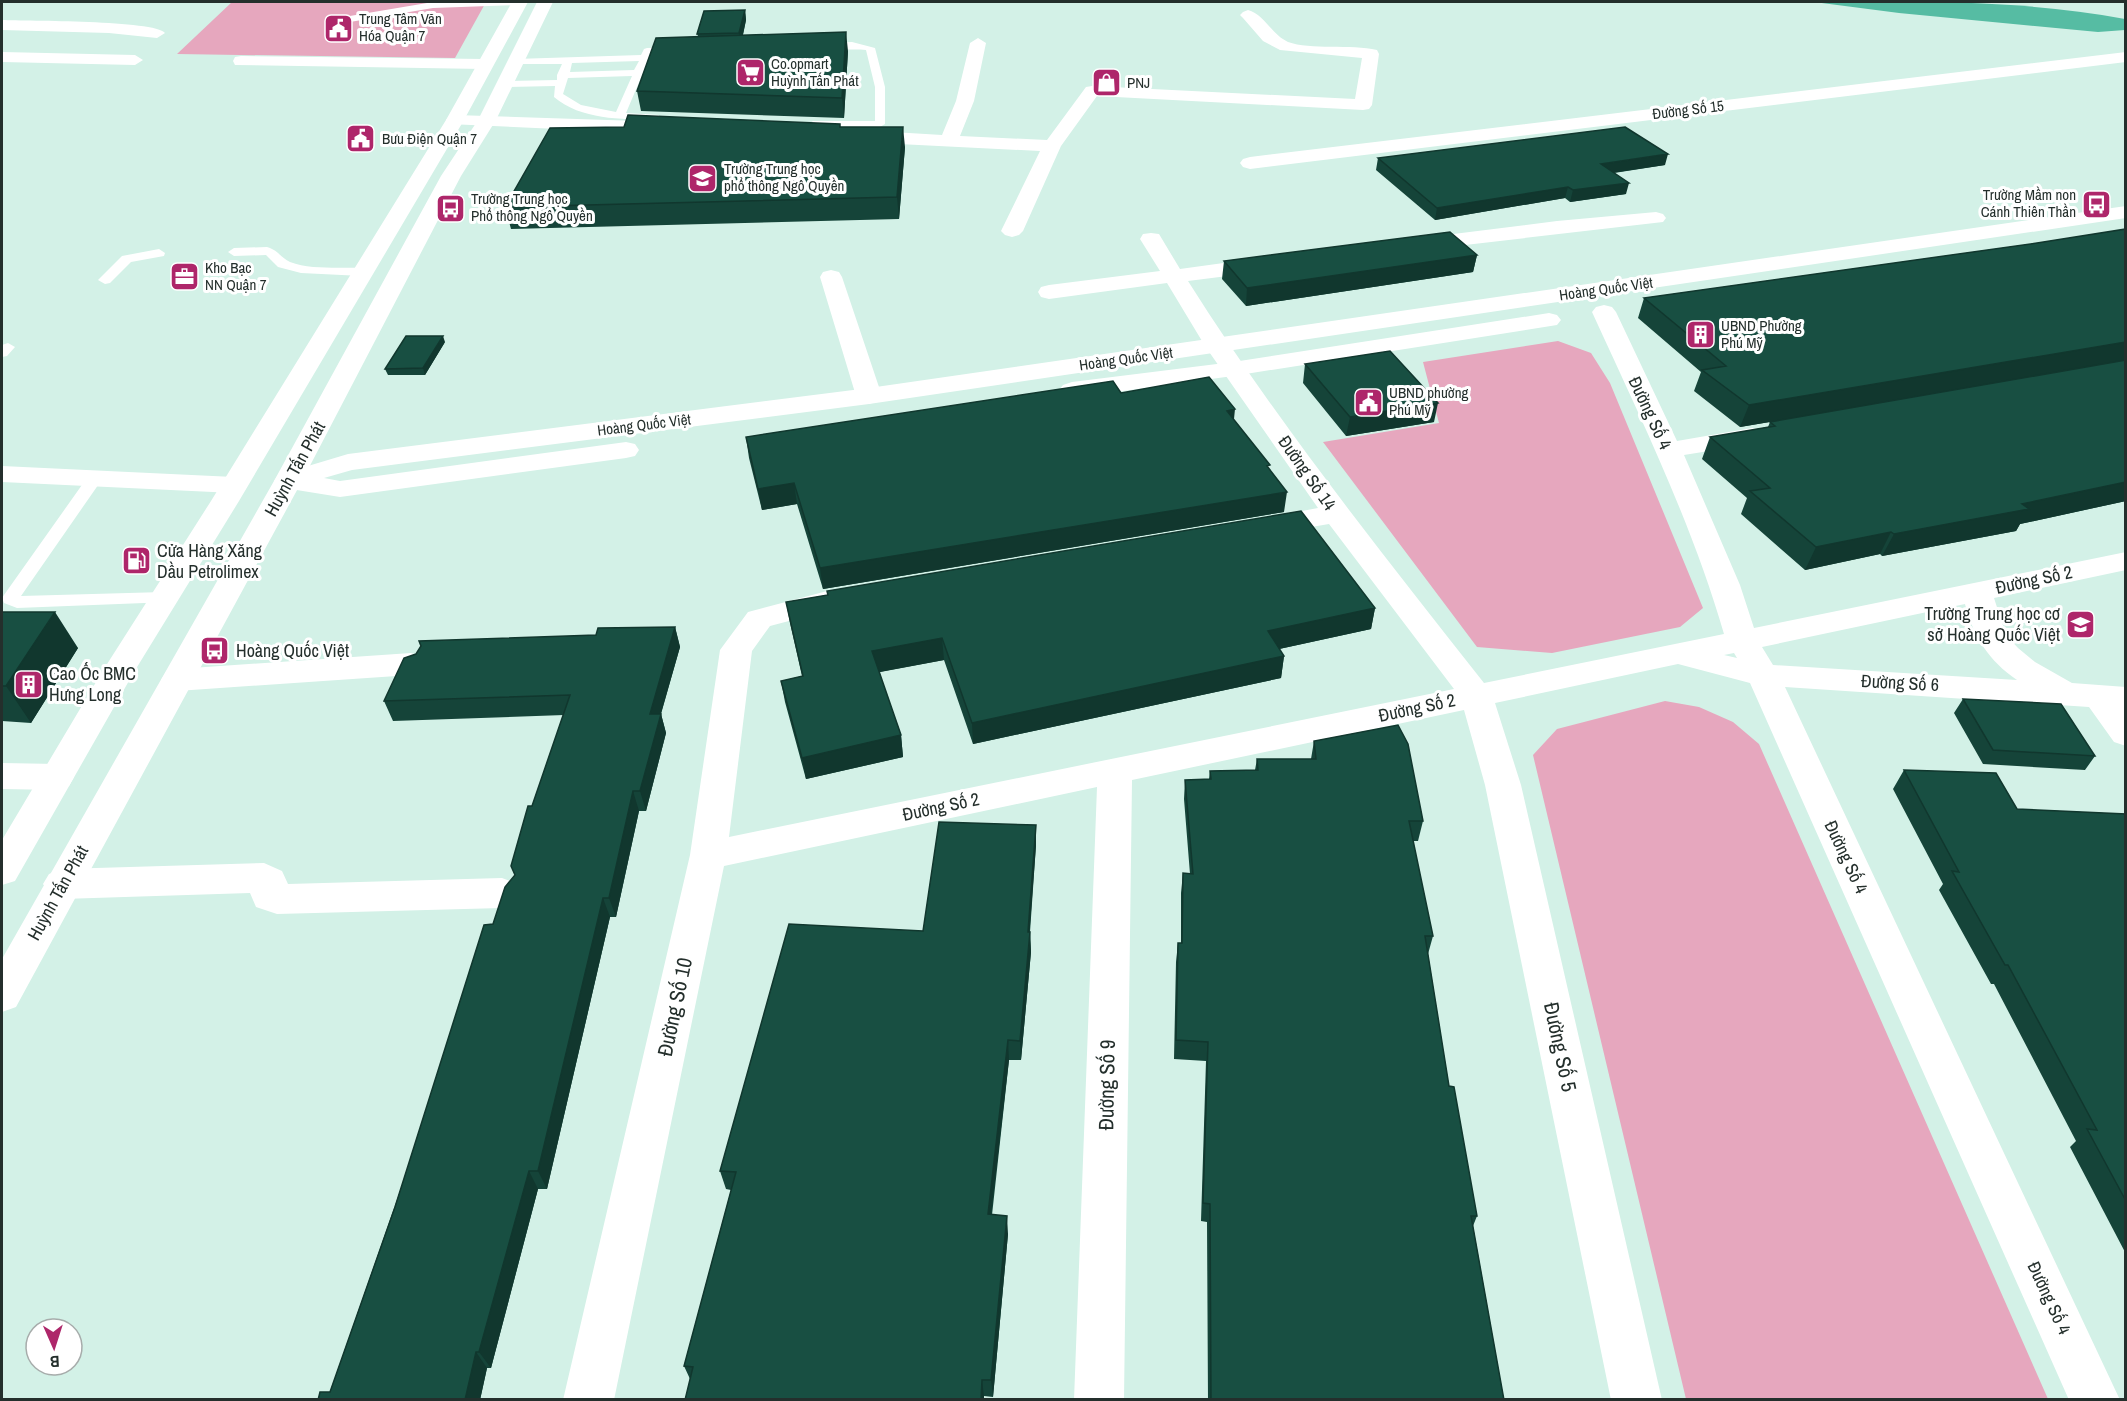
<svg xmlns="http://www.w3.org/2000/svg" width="2127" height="1401" font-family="'Archivo Narrow',sans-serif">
	<rect width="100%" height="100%" fill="#d3f1e7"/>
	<path fill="#e6a7be" d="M232,2H486L455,58L177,54Z
		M1558,341L1591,353L1610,383L1703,608L1680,627L1552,653L1477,647L1323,442L1439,423L1423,362Z
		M1665,701L1699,707L1733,722L1759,744L2048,1399H1686L1533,755L1557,729Z"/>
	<path fill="#56bca3" d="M1814,2C1918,1 2024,0 2125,19V30L2098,32L1899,13Z"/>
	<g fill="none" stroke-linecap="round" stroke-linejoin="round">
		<path fill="#fff" fill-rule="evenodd" d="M433,2H523L519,5L433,8L338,24L333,21L338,18Z
			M852,42L875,48L885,87V124L880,127L809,126L808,124L813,121H875V87L866,50C853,48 826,52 817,46L822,43Z
			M678,47L681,48V52L651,54L626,113L659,115V119L655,120C621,119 581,120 554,97L555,86L504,87L499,84L504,81L557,80V75L562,64H512L510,62L515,59L641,55L644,49L647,48ZM639,61L634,70L570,72L572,63ZM632,76L616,112L581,105L563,94L568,78Z
			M267,247C278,250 281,258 290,262C311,270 340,267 362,268L369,272L362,276L301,273L278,267L266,255L234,256L228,252L234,248Z
			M159,249L165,253L164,256L131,262L110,283L105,284L98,280L122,256Z
			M8,343L15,347L7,356L2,357V345Z
			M95,473L103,478L21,596L164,592L170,594L173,598L170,602L17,608L4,603L2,598L4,595L89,475Z"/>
		<path fill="#fff" fill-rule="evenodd" d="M1248,10C1264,14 1272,35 1288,42C1310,50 1351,44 1377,50L1379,54L1372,105L1369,109L1363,110L1097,96L1061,146L1023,231L1019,235L1012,237L1005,235L1001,231L1040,151L859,142L852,140L850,136L852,132L859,130L942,135L956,101L970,43L978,38L986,43L974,101L960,136L1047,140L1086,87L1092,86L1355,99L1362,58L1280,50L1263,41L1243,18L1240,15L1243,12Z
			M2,20C26,21 155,20 165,33L157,38L109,33L2,30Z
			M2,52L135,55L143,60L135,65L2,62Z
			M2126,52V62L1250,169L1243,167L1240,163L1243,159L1250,157Z
			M241,56L484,59L492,64L484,69L235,65L233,61L235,57Z
			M455,115L669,122L676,124L678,128L676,132L669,134L449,124L446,120L449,116Z
			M1656,212L1663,214L1666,218L1663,222L1413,251L1405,250L1402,245L1405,240L1557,221Z
			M1151,233L1159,234L1180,269L1267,257L1275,259L1278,264L1275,269L1267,271L1188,281C1277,422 1381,552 1484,683L1724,634C1692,523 1640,417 1592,312L1596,307L1604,305L1612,307L1616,312L1677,441L1752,428L1761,430L1765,436L1761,442L1752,444L1684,455L1740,585L1754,628L2126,552V570L1994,598L2006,635L2018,648L2035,662L2072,683L2126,687V746L2114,742L2089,707L1785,687L2120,1400H2069L1750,683L1678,664L1495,703L1521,785L1662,1400H1611L1485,785L1464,710L1132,780L1124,1400H1074L1097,787L724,866L614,1400H563L690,855L720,650L748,612L831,590L842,593L846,600L842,607L770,626L752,651L729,837L1454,689L1329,524L1264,535L1254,532L1250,526L1254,520L1318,508L1205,346L1167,283L1049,299L1041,297L1038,292L1041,287L1049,285L1160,271L1140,239L1143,234ZM1965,604C1973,636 1989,661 2017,680L1773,665L1762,647ZM1734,653L1737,658L1724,655Z
			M831,270L839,272L842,277L882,396L878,401L869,404L860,401L856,396L820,277L823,272Z
			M411,653L422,656L427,664L422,672L411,675L177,691L166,688L161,680L166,672L177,669Z
			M2,763L57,764L69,768L74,777L69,786L57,790L2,789Z
			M264,863L282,871L288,884L502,878L515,883L521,893L515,903L502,908L277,914L256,907L250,893L62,899L49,894L43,884L49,874L62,869Z"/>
		<path fill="#fff" fill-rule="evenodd" d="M2126,206V218L869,404L352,470L324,478L340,481L626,442L635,444L639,450L635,456L626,458L340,497L278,487L274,481L278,475L348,454L869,388Z
			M1549,313L1557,315L1561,320L1557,325L1233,376L1072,398L1063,395L1059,390L1063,385L1072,382L1233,362Z
			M2,466L234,477L244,479L248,485L244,491L234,493L2,482Z"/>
		<path fill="#fff" fill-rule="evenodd" d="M512,2H528L464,120L239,501L134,672L15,881L2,885V840L102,672L211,501L446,120Z
			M537,2H553L496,120L461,176L302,481L16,1007L2,1012V959L274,481L441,176L478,120Z"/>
	</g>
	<path fill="#154439" d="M745,10L746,20L743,35L848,51L844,118L641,111L637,91L698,36L697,34Z
		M840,127L905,147L899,219L511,229L505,207Z
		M1378,158L1665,165L1614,173L1626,194L1570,202L1565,198L1435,220L1376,170Z
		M2126,229V501L2020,524L2016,531L1882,556L1880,554L1805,570L1741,514L1747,498L1702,459L1710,437L1768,427L1770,422L1858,407L1740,427L1694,391L1701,372L1638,318L1644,298L2037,243Z
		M1477,255L1473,272L1246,306L1222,279L1224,261Z
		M445,342L425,375H388L385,369Z
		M1305,364L1434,422L1346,436L1303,383Z
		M1121,393L1234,420L1269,469L1284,512L823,589L797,504L762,510L749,458L746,437Z
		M827,591L1375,608L1371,629L1279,649L1284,656L1281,678L973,744L944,660L879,672L901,735L903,757L806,779L785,702L781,681L802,676L790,623L786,602L827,595Z
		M2,612L78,648L31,723L2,721Z
		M675,627L680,647L661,714L666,733L646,811H639L616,917H610L547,1189H538L491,1368H487L480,1400H318L330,1392L493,924L515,875L532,806L564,715L393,721L384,701Z
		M1963,699L2095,756L2085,770L1983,764L1954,713Z
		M1314,741L1423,821L1418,841H1413L1433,936L1428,954L1449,1086L1477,1216L1473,1226L1504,1400H1208L1207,1222L1201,1221L1206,1061L1174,1059L1176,962L1178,943H1181V893L1183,873L1190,874L1184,799L1185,780L1209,779L1210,771L1255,770L1257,759H1311Z
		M1904,770L2017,809L2126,814V1254L2070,1147L2076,1141L1994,984H1991L1939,890L1943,884L1893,789Z
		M1036,825V845L1030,932L1031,952L1021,1060H1009L992,1215L1008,1234L993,1397L984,1396V1400H685L690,1379L684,1366L731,1190L726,1189L720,1171L923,931Z"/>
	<path fill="#11372e" d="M745,10L746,20L741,43L739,33Z
		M846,32L848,51L844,118L842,98Z
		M903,127L905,147L899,219L897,197Z
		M1668,154L1665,165L1598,175L1601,164Z
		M1629,183L1626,194L1570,202L1573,190Z
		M1568,187L1565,198L1435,220L1437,208Z
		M1477,255L1473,272L1246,306L1247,288Z
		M443,336L445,342L425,375L423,368Z
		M2126,342V361L1740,427L1749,405Z
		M1438,403L1434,422L1346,436L1350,417Z
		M1235,409L1233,429L1227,411Z
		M2126,482V501L2020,524L2016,531L1882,556L1894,534L2022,504Z
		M794,483L797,504L762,510L758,489Z
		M1287,492L1284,512L823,589L820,568Z
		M1891,532L1880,554L1805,570L1816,547Z
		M1375,608L1371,629L1265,652L1268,631Z
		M55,612L78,648L31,723L6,686Z
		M675,627L680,647L655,734L650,714Z
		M942,638L944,660L875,673L872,651Z
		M1284,656L1281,678L973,744L972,723Z
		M661,714L666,733L646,811L640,791Z
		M901,735L903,757L806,779L802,758Z
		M633,791L639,811L616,917L609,898Z
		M1036,825V845L1028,952V932Z
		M603,898L610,917L547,1189L538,1171Z
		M1030,932L1031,952L1021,1060L1020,1041Z
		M1008,1040L1009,1060L989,1232L988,1214Z
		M529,1171L538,1189L491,1368L479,1352Z
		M1007,1216L1008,1234L993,1397L991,1380Z
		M476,1352L487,1368L480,1400H465Z
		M982,1380L984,1396V1400H981Z"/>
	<path fill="#184f42" stroke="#11372e" stroke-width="1.5" d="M745,10L739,33L697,34L704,11Z
		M846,32L842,98L637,91L656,38Z
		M628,115L840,124V127H903L897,197L505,207L550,128L624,127Z
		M1625,127L1668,154L1601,164L1629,183L1573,190L1568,187L1437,208L1378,158Z
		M2126,229V342L1749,405L1702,370L1726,366L1644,298L2037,243Z
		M1450,232L1477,255L1247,288L1224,261Z
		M406,336H443L423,368L385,369Z
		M1390,351L1438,403L1350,417L1305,364Z
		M2126,360V482L2022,504L2029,509L1894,534L1891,532L1816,547L1750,491L1770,488L1710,437L1775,426L1770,422Z
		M1209,377L1235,409L1227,411L1270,465L1267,466L1287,492L820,568L794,483L758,489L746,437L1113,381L1121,393Z
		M1301,511L1375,608L1268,631L1284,656L972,723L942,638L872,651L901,735L802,758L781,681L803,676L786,602L828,595L827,591Z
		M2,612H55L6,686H2Z
		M675,627L650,714H661L640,791H633L609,898H603L538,1171H529L479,1352H476L465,1400H318L320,1392H330L395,1207L484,925L493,924L505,887L515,875L511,866L528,806H532L570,695L384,701L404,658L416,654L421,646L419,641L596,635L598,628Z
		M1963,699L2061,704L2095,756L1993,750Z
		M1398,725L1408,744L1423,821H1409L1433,936H1425L1449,1086L1454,1087L1477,1216H1471L1504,1400H1211L1210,1204L1203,1203L1208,1042L1176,1040L1178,943H1182L1183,873L1193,874L1185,780L1211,779L1210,771L1258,770L1257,759H1316L1314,741Z
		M1904,770L1996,773L2017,809L2126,814V1201L2087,1129L2097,1130L2008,965H2005L1952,871L1959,872Z
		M939,822L1036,825L1028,932H1030L1020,1041L1008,1040L988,1214L1007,1216L991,1380H982L981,1400H685L693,1367L684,1366L736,1172L720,1171L789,924L923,931Z"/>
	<defs>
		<symbol id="civic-square" viewBox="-11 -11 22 22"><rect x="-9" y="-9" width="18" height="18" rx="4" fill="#ae266a" stroke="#fff"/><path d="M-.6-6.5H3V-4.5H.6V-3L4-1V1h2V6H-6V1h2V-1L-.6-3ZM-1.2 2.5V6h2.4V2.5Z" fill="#fff"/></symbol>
		<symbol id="supermarket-square" viewBox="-11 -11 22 22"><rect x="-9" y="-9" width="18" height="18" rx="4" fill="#ae266a" stroke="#fff"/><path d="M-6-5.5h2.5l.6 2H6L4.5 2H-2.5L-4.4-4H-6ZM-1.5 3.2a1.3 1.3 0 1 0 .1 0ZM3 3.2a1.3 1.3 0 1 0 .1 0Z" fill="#fff"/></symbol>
		<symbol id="shop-square" viewBox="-11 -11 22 22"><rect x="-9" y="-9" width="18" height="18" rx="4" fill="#ae266a" stroke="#fff"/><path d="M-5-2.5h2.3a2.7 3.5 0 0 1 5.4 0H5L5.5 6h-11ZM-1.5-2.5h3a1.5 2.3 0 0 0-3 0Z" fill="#fff"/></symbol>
		<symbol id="school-square" viewBox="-11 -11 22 22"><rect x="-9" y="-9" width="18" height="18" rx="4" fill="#ae266a" stroke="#fff"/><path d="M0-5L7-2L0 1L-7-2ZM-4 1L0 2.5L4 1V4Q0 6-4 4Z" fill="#fff"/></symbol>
		<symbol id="bus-square" viewBox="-11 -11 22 22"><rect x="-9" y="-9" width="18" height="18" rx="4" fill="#ae266a" stroke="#fff"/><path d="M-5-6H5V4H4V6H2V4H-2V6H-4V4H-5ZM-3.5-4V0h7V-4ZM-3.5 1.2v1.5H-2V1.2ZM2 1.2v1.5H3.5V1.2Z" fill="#fff"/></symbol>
		<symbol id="office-square" viewBox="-11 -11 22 22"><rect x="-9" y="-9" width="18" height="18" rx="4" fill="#ae266a" stroke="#fff"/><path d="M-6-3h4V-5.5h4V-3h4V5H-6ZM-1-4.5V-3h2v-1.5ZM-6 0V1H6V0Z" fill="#fff"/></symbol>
		<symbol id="building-square" viewBox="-11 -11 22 22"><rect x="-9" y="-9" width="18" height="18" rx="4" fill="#ae266a" stroke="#fff"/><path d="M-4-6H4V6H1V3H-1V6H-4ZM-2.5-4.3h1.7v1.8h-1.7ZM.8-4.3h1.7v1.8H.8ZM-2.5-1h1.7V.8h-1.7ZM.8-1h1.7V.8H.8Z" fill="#fff"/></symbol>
		<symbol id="fuel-square" viewBox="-11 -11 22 22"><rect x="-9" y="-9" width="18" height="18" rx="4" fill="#ae266a" stroke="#fff"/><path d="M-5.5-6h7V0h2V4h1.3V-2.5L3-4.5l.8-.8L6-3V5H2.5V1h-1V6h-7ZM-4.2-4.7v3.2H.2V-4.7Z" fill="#fff"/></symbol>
	</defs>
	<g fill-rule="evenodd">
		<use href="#civic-square" x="322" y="12" width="33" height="33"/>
		<use href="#supermarket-square" x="734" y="56" width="33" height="33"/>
		<use href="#shop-square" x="1090" y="66" width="33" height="33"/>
		<use href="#civic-square" x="344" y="122" width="33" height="33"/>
		<use href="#school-square" x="686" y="162" width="33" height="33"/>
		<use href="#bus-square" x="2080" y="188" width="33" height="33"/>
		<use href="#bus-square" x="434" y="192" width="33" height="33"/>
		<use href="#office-square" x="168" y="260" width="33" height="33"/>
		<use href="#building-square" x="1684" y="318" width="33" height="33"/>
		<use href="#civic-square" x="1352" y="386" width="33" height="33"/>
		<use href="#fuel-square" x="120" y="544" width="33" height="33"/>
		<use href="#school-square" x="2064" y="608" width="33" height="33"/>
		<use href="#bus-square" x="198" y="634" width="33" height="33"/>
		<use href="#building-square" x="12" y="668" width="33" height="33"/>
	</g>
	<g text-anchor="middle" stroke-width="6" stroke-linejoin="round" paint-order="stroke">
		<g font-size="15" fill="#242f2c" stroke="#fff" text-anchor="start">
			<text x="359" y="24">Trung Tâm Văn<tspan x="359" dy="17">Hóa Quận 7</tspan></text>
			<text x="771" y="69">Co.opmart<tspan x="771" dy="17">Huỳnh Tấn Phát</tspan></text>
			<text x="1127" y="88">PNJ</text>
			<text x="382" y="144">Bưu Điện Quận 7</text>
			<text x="724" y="174">Trường Trung học<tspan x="724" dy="17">phổ thông Ngô Quyền</tspan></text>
			<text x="2076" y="200" text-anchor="end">Trường Mầm non<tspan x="2076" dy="17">Cánh Thiên Thần</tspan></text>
			<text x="471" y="204">Trường Trung học<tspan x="471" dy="17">Phổ thông Ngô Quyền</tspan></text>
			<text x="205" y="273">Kho Bạc<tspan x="205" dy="17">NN Quận 7</tspan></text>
			<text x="1721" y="331">UBND Phường<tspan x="1721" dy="17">Phú Mỹ</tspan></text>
			<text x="1389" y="398">UBND phường<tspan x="1389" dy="17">Phú Mỹ</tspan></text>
		</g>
		<g font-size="15" fill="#242f2c" stroke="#fff">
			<text transform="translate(1688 110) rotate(-7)" y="5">Đường Số 15</text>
			<text transform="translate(1606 289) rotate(-8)" y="5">Hoàng Quốc Việt</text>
			<text transform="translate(1126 359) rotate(-8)" y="5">Hoàng Quốc Việt</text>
			<text transform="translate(644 425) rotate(-7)" y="5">Hoàng Quốc Việt</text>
		</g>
		<g font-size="18" fill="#242f2c" stroke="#fff">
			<text transform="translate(1650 413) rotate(65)" y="6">Đường Số 4</text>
			<text transform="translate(295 469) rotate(-61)" y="6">Huỳnh Tấn Phát</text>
			<text transform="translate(1307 473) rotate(55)" y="6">Đường Số 14</text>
			<text transform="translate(2034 580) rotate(-12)" y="6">Đường Số 2</text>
			<text transform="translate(1900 683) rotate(3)" y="6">Đường Số 6</text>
			<text transform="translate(1417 708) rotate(-12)" y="6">Đường Số 2</text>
			<text transform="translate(941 807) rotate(-12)" y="6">Đường Số 2</text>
			<text transform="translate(1846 857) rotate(65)" y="6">Đường Số 4</text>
			<text transform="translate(58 893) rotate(-61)" y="6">Huỳnh Tấn Phát</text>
			<text transform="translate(2049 1298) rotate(65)" y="6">Đường Số 4</text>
		</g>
		<g font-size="18" fill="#242f2c" stroke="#fff" text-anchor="start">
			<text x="157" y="557">Cửa Hàng Xăng<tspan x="157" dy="21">Dầu Petrolimex</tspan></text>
			<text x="2060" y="620" text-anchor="end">Trường Trung học cơ<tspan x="2060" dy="21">sở Hoàng Quốc Việt</tspan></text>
			<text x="236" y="657">Hoàng Quốc Việt</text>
			<text x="49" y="680">Cao Ốc BMC<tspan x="49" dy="21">Hưng Long</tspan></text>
		</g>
		<g font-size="21" fill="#242f2c" stroke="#fff">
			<text transform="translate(675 1007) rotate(-78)" y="7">Đường Số 10</text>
			<text transform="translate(1560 1047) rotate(78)" y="7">Đường Số 5</text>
			<text transform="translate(1107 1085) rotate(-89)" y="7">Đường Số 9</text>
		</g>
	</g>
	<rect width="2127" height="1401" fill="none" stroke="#242f2c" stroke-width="6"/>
	<g transform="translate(54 1347) rotate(177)"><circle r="28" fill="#ffffff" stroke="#a7acab" stroke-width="1.5"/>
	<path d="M0-4.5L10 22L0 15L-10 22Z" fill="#ae266a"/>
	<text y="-9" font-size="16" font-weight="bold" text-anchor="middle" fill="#242f2c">B</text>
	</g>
</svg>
